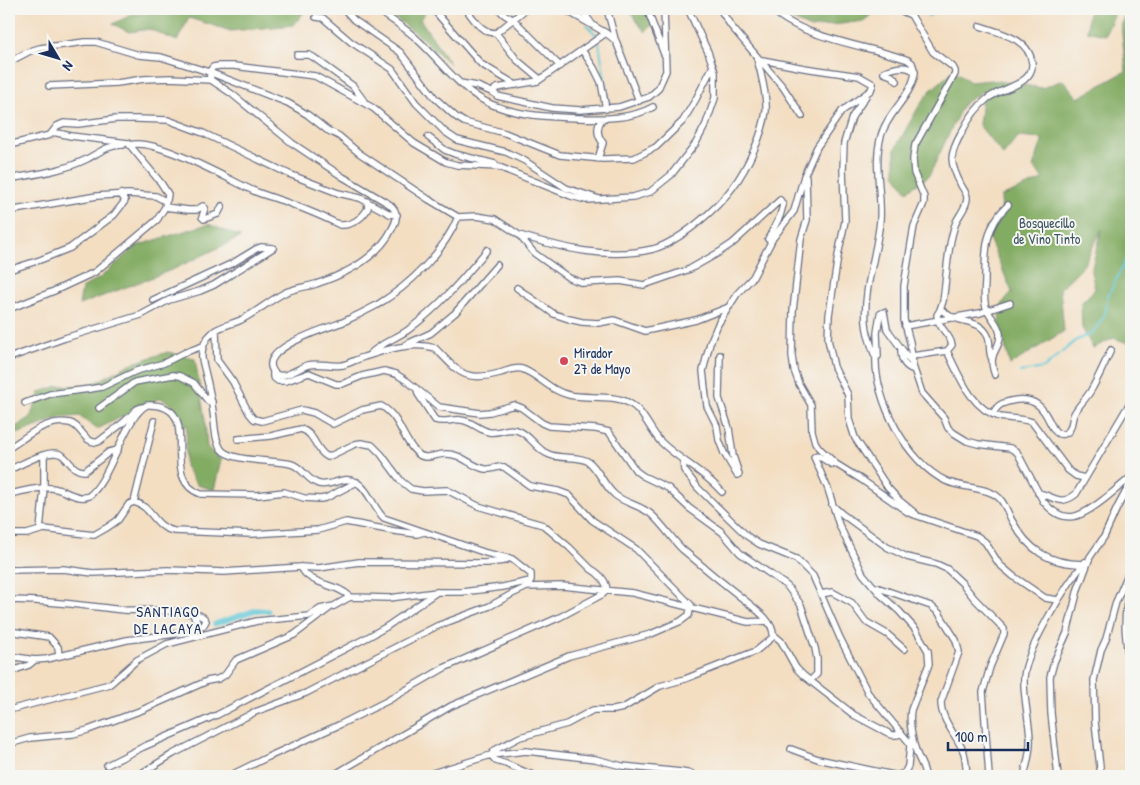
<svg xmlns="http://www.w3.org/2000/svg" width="1140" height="785" font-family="'Patrick Hand',sans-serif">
	<rect width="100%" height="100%" fill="#f6f6f2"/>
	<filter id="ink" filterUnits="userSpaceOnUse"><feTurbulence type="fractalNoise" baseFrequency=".02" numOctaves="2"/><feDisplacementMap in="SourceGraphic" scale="10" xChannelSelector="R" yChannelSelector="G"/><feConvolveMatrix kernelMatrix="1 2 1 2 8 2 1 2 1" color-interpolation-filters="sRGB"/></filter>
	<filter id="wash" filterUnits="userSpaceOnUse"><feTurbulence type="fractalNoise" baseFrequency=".0096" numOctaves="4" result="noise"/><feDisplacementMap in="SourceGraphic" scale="20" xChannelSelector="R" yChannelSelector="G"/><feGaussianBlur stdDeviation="1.12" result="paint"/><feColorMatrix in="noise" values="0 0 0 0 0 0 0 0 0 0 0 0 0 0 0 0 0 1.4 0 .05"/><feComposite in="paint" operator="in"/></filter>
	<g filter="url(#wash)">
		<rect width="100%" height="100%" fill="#f3dec2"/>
		<path fill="#83ac64" stroke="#4f6e61" d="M151,9H306L294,25L231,31L189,18L177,41L149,29L129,32L113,24L133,14H149Z
			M384,9H428L420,19L450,64L423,39Z
			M628,9H649L652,25L645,32Z
			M779,9H877L864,21L810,28L780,14Z
			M1089,9H1117L1105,35L1087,31Z
			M1127,9H1131V344L1114,338L1093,348L1082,328L1081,303L1095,289L1091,271L1102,229L1083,266L1060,289L1064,331L1010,365L999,322L1002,304L1012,292L985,229L1002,217L1001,197L1044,179L1033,167L1043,139L1018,137L1003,155L979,125L983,91L963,104L929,176L907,191L895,174V149L918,108L930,91L954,70L970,82L991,80L1042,88L1063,80L1078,98L1126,71L1121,24Z
			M208,224L241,237L174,269L79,305L82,288L101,277L136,246Z
			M168,352L195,359L205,420L207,447L221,460L214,490L197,485L185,466L187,428L175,407L161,398L97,429L79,416L59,418L9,437V431L30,418L40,392L58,386L91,385L130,364Z"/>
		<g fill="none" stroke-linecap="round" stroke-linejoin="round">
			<path stroke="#5bc5d5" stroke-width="2" d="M573,9H574
				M928,16L942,9
				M587,25L597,36
				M599,43L609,105
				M1020,372L1044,368L1075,341L1092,333L1105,315L1108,296L1128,256L1131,253"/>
			<path stroke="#5bc5d5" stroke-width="5.5" d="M215,624L256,610L268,611"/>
		</g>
	</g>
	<g filter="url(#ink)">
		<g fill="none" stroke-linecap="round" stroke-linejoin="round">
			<defs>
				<path id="minor" d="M344,9L354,20L400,52L435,98L456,117L464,122L505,133L560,155L603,159L634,158L656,147L683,121L696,99L713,66
					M376,9C390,19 406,28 419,41C443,63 461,92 493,105C521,116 549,117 579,118C603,119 632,119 653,107
					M433,9L481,64L516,85
					M466,9C474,19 481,33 496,33L517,60L540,79
					M498,9L505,15L514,20L560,66
					M564,9L606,33L616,41L639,101
					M581,9L592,24
					M607,9L615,39
					M647,9L664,54
					M720,9L731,26L783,87L802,116
					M772,9C800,38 869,46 908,60L912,63L915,72
					M897,9L911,15L933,52L953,67L955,71V74L915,145L913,159L914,173L924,197V203L914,226L904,286V320L910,342L913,366L922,393L944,418L948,428L954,433L967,441L978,444L1010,448L1017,452L1043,501C1064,527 1081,517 1103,500C1113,492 1122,485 1131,477
					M316,17L323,18L351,42L392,69L416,103L445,132L457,140L506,152L525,161L566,188L599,199
					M496,33L526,9
					M606,33L538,81L497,88L495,89L494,93L497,96L552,108L580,110L619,107L649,97L658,89L666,71L664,9
					M582,50L594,68L601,82L606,109
					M297,55H309L313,57L353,86L364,101
					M9,62L30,51L40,48L85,42H96L139,55L161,57L209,72L288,103L308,115L327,130L339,136L359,153L428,199L458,217L476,216L495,219L519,235L534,253L569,278L583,283L620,281L644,285L690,269L718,253L733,243L780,200L783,205L780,216L768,239
					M897,81L892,76L884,73L885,71C895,68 906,64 915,72C913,95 887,113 881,136C873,164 882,192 880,220C877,254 863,289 866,323C867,335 871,345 875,356H878L877,333L880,314L884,312L887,329L912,363
					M460,83L477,86L494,93
					M49,86L117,83L144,79L170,78L211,80
					M866,96L852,117L844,143L843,170L845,221L838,256L829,315L828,339L834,367L848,395L849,419L855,438L888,488L899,500L916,514
					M428,137L445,150L455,154L495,164
					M9,145L50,135L57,126L64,123L78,124L116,119H136L168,120L203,133L289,174L338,193L360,198L390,214L397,215
					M130,145C156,137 229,180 254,191C266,196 279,199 291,204C307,210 324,217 340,225C351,226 363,218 368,208L367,201
					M598,159L603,143C597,135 596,127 602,119
					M806,177L807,220L801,239L793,311L792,356L794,370L799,384L811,405L812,431L815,442L819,448L836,464L862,480L909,513L977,536L985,542L999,564L1013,576L1045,598L1058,600
					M9,179C35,174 63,171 87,159C98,153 110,144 123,145
					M165,207L188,210H196L203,206L205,208L202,217L204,219L218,214L222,206
					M9,211L97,196L128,194L156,196L165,201L167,200L168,194L161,183L128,143L71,136L53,132
					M458,217C443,253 410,285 377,305C366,311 354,317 343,322C330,327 255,349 274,372C281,382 300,367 308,365C319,362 332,367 343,365C350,363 357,359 364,357C385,350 412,341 435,348C458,371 463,383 500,373C507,371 515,367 522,369C539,375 550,391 569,395C587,399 613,394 629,403C643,410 650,430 660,441C679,460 704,471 722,492
					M519,235C562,248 607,260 653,249C679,242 717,209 733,187C747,168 763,135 766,111C767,98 761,72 757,59L804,68L859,76L873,84L871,90L842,111L817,147L804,176L794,211L773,238L753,277L737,294L718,324L710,343L703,371L707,406L717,426L719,440L724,453L737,475L739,474L733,456L729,428L719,398L720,355
					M9,270L40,260L70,248L114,215L125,201L121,194
					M517,288L554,314L569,319L582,322L598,323L614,320L645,331L696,320L729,307
					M9,309L54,291L95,272L157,220L165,207L166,201
					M940,310C945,311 946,314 950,316C963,323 981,320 988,336C991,343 988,353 992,359
					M905,326L980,313L1010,303
					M216,330L217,360L233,382L249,413L254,419L262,421L302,410L314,413L333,424L362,410L381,406C400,416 402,439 416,452C425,462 434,454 445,454C461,453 470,466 485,469C491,470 498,466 504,467L530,486L558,491L569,495L592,520L636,549L691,605L689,615L681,621L651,634L569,656L451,706L332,776
					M405,345L431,333L455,313L497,265
					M901,349C901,359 903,366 914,370
					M947,351C959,375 971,409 1000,417C1011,419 1022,418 1032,422L1068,470L1076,476L1085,478
					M369,355C380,343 395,339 408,330C439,307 463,279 487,250
					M912,356L947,351L952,345C950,333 938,329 937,315L940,310L943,301C947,275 947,247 956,222C959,215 967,207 967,198C967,193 963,189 961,185C949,161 949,155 962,132C968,120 977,107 987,99C1000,88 1034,85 1032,63C1029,38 1000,33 980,26
					M876,357C874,399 907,463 946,481C961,488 985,487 997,496C1004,501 1007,511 1011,519C1028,550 1048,564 1084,564
					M9,358L65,338L141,315L169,300L200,291L214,285L273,248L261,247L256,249L233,263L153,300
					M273,371V377L278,381H286L309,373L336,384H342L362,376L384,371L396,374L407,381L439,407L480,413L490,412L514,405L522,408L542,423L549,426L596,429L609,432L636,471L643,476L668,488L689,508L722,532L740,553L787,586L801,605L815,648L817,659V674L810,681
					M995,375C986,351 1001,351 1000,334C999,324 989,316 986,307C983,299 985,288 985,280C985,251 985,226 1008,205
					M417,389L418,394L435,420C443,423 453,419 461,420C472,421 479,430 489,432C499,434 508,426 519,431C531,436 536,449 548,454C561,460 578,455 589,462C598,469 605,487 615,495C626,504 641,505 652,515C663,525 671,538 682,549C703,567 725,585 747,602C757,610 775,623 773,637L756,651L685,679L660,686L623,708L614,710H593L567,724L520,737L495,750L491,755L496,761L506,764L535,776
					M25,403L50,394L90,389L102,387L136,371L164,363L186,352L203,346
					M99,408L135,382L173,375L180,376L194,383L208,401L212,402
					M993,414C997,405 1002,403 1011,401C1054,392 1045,438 1064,434C1073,431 1071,420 1074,414C1078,406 1085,400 1090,392C1098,379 1104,364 1111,350
					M238,439L271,436L301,429C316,434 315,451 328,457L355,444L361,443L372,445L381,454L401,481L411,489L423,491L447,490L478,506L543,525L569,547L591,569C600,574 606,580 607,590
					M9,448C27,437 46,418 70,423C82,426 84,444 98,442L124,422L137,409L142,407
					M683,461L684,470L698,488L747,536L759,544L796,559L813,576L840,638L868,693L908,741L910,746L908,766L905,772L898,776L818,759L791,749
					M831,464L817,455L814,457L828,489L839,525L863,574L881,595L899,611L916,630L928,651L929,664L911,710C909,723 912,741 917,754C920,762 925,768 925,776
					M9,470C21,465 50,447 62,455C70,461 74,472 85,471L109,452L118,450
					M1038,493C1054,496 1060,507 1076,494L1131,401
					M9,494C23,492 37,486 52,488C64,489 77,501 89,496C112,478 124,417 147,405C208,403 155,478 201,494L258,495L284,492L304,498L320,499L326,498L357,482
					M134,502L154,421
					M832,505L842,514L887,547L907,557L936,564L947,569L962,583L974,598L1004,629V634L990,667L983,692L989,776
					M40,530L44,488V455
					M9,534H27L44,529L94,535L108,527L118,520L129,504L134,502C152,506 154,528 174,531L252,534L318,530L346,522L394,531L417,534L424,532
					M301,567C309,586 338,583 350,597
					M9,570L63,569L93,573L168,570L224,572L301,567L319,568L359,562L487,563L504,561L509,558
					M527,587L531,580V574L512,559L486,553L384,518C373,508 369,489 356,482C344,475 331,487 319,484C307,481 303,467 291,464C276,460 230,462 221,449C214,439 215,423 213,412C211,394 206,376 202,359C201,348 205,339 213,332C220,326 232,324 241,320C257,312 270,300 286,292C296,288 306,287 316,284C346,274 379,258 393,227C398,218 398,211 389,204L343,177L292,143L232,94L211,80L209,72L213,67L219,66H234L315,76L373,108L414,143L446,162L457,165L499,167L571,196L586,200L633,197L650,192L671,175L696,143L706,124L715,98V72L708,52L688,9
					M876,587L931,606L939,613L956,640L959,652L941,702C941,721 957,735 964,753C966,760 966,768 967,776
					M1131,587C1121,618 1126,642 1131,675
					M821,594L832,592L852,603L866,622L887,634L904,649
					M9,600C48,600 86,606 124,610C147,611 171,609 194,614C199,615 204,616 206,621L203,626L191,632L127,640L47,659L35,660L9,656
					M9,631L49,637L58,647L59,656
					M191,632L196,626L197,622L192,613
					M774,635L781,641L796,668L804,676L854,715L892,735H897L901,732
					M9,672L29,665L35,660
					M9,710L110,684L137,660L167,644L257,621L309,616L320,609L334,606L350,597L389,598L437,592H462L503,587L530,581
					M9,744L30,738L73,734L88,730L142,710L207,681L218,679L225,675L236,660L294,635L331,607
					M107,765L143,747L217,715L368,637L386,627L437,592
					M137,776L173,754L255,712L306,693L437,626L490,606L512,594L527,587L562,586L633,593L748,622L767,621
					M229,776L268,757L339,725L387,701L444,668L560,617L603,594L607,590
					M423,776L491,755L526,751L595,759L622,766L681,772L692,774L695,776
					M1024,776C1027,764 1031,751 1030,738C1029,719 1023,695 1024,677C1027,647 1066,585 1085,562
					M1058,776L1051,713L1050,677L1054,662L1067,633L1078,589L1090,557L1104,537L1117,508L1131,482
					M1101,776L1095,722L1094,680L1101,650L1106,639L1116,602L1131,567"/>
			</defs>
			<use href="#minor" stroke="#676c81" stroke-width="8"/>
			<use href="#minor" stroke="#fff" stroke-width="5.5"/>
		</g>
	</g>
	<circle fill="#d1495b" stroke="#f6f6f2" stroke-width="2" cx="564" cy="361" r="5"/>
	<g text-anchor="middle" stroke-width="4" stroke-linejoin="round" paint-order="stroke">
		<g font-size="14" fill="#3d5563" stroke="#f6f6f2">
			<text x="1047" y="228">Bosquecillo<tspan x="1047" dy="16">de Vino Tinto</tspan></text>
		</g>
		<g font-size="14" fill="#1b2f5e" stroke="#f6f6f2" text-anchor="start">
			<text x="574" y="358">Mirador<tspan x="574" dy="16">27 de Mayo</tspan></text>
		</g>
		<g font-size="15" letter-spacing="1" fill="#1b2f5e" stroke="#f6f6f2">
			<text x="168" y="617">SANTIAGO<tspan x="168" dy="17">DE LACAYA</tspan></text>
		</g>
	</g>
	<rect width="1140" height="785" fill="none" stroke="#f6f6f2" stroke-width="30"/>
	<g transform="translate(58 58) rotate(128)" stroke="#f6f6f2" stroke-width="4" paint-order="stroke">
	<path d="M0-4L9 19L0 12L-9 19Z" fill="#1b2f5e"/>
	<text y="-8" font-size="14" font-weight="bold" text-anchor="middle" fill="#1b2f5e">N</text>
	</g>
	<path d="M948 742v8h80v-8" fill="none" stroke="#1b2f5e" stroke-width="2.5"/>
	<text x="955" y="742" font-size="15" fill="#1b2f5e" stroke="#f6f6f2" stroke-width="4" paint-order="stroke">100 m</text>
</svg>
